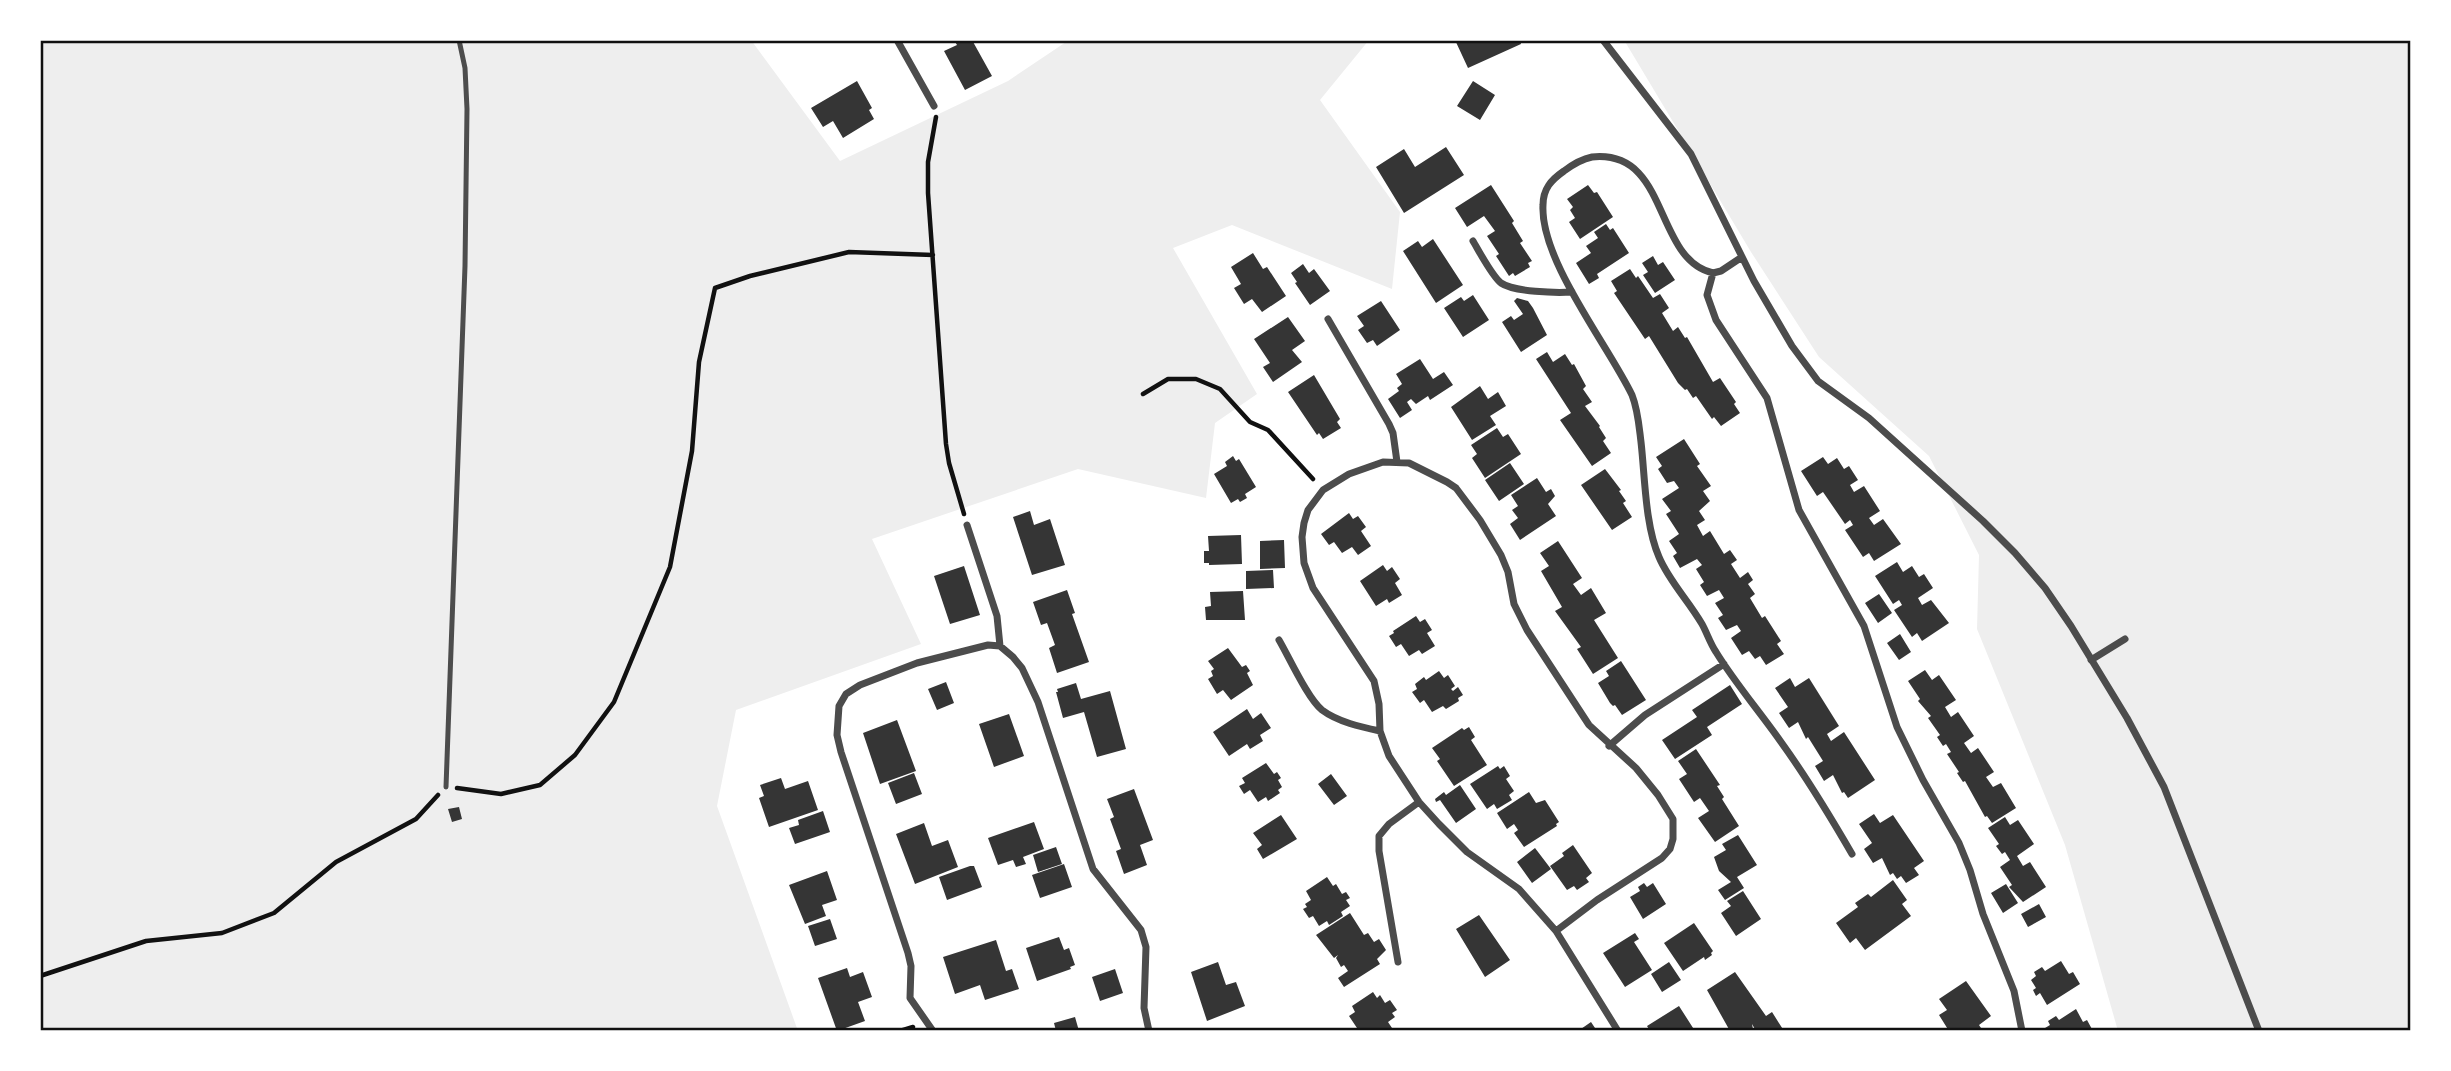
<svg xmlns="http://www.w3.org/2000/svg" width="2451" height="1071" font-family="'Varela Round',sans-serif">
	<rect width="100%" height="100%" fill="#fff"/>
	<path fill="#eee" d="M40,40H751L840,161L1008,81L1069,40H1369L1320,100L1400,212L1392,289L1232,225L1173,248L1257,394L1215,423L1206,498L1078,469L872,539L921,644L736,710L717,806L798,1031H40Z
		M1624,40H2411V1031H2118L2065,845L1977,629L1979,555L1929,456L1819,357L1751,252Z"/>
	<path fill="#353535" d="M954,40H972L992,76L965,90L944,51L957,45Z
		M1455,40H1520L1521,44L1468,68Z
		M857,81L872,108L869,110L874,119L843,138L833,121L823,127L811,108Z
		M1473,81L1495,95L1480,120L1457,106Z
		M1446,147L1464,175L1404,213L1376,167L1404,149L1415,167Z
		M1491,185L1514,221L1512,223L1523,241L1520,243L1532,261L1528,263L1530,267L1515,276L1513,273L1509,276L1496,256L1499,254L1487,236L1495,231L1484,216L1467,227L1455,208Z
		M1588,185L1594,193L1597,192L1613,217L1580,239L1569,222L1575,218L1570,210L1573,207L1567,199Z
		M1606,224L1610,230L1613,228L1629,253L1597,274L1599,278L1589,284L1576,263L1591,253L1586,246L1598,238L1594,232Z
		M1433,239L1463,285L1436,303L1403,251L1418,241L1422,247Z
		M1253,253L1263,269L1267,267L1286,296L1262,312L1252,299L1244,304L1234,288L1241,284L1231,267Z
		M1653,256L1658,265L1663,262L1675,280L1655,293L1643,275L1648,272L1642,263Z
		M1303,264L1309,273L1314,269L1330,291L1310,305L1295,283L1297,282L1291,273Z
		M1630,269L1636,278L1638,276L1653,298L1660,294L1669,308L1662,313L1673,331L1678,327L1685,338L1687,337L1713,382L1720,378L1736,402L1734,404L1740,413L1721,426L1714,417L1712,419L1696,396L1693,398L1687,389L1685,390L1678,383L1649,336L1645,339L1614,293L1617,291L1611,281Z
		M1473,295L1489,320L1463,337L1444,308L1461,297L1464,301Z
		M1517,298L1528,301L1533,308L1547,335L1521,352L1502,322L1511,316L1514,320L1523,314L1514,301Z
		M1381,301L1400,330L1377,346L1373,340L1367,343L1358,330L1364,326L1357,316Z
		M1288,317L1305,341L1292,350L1302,362L1273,382L1263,367L1270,363L1254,339Z
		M1547,352L1553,362L1565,354L1572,365L1574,364L1586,386L1583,389L1592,402L1585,406L1600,426L1599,427L1606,438L1603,441L1611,453L1592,466L1560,420L1571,413L1536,359Z
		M1420,359L1433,379L1444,372L1453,385L1430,400L1428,396L1416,404L1411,399L1407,402L1412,410L1400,418L1388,399L1399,391L1397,388L1402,384L1396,374Z
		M1314,375L1340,419L1337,422L1341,428L1323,439L1319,433L1317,435L1288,392Z
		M1480,386L1488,399L1498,392L1506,406L1490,416L1496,425L1472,440L1451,407Z
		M1497,428L1503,437L1508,434L1521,454L1485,478L1472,458L1477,454L1471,445Z
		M1684,439L1700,464L1697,466L1711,486L1703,491L1710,501L1699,511L1705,520L1697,525L1703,536L1710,531L1724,554L1730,550L1737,560L1731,564L1740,578L1748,572L1753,580L1748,584L1755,594L1750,598L1762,618L1765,616L1781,641L1777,644L1784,654L1766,665L1760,656L1755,659L1749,651L1742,655L1731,638L1741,631L1737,625L1726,630L1718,618L1723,615L1715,603L1724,598L1719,590L1707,596L1700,585L1704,582L1696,569L1702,565L1697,559L1680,568L1673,556L1677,553L1669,541L1679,534L1666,514L1671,511L1662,499L1679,488L1674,481L1667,483L1658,469L1662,466L1656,457Z
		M1233,456L1236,461L1239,459L1256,487L1245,494L1247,498L1240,502L1238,499L1231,503L1214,474L1227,466L1225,462Z
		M1823,457L1828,464L1837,458L1844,469L1849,466L1858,480L1850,485L1854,492L1864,486L1880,511L1869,518L1874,525L1883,519L1901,544L1874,561L1869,553L1863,557L1845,530L1853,525L1850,520L1845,524L1823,492L1817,496L1801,471Z
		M1510,463L1524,484L1499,501L1485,480Z
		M1605,469L1621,490L1619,491L1626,501L1623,503L1632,517L1612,530L1581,485Z
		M1537,478L1546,492L1551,489L1555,496L1548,504L1556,516L1520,540L1510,524L1518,518L1512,510L1518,506L1511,495Z
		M1030,511L1034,525L1050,519L1065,565L1032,575L1013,517Z
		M1349,513L1353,519L1358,516L1366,527L1361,531L1371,546L1358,555L1352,547L1342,553L1334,542L1329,545L1321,534Z
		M1241,535L1242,564L1209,565V563H1204V551H1209L1208,536Z
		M1284,540L1285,568L1260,569V541Z
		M1558,541L1582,578L1573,584L1581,595L1591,588L1606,613L1594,620L1618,658L1593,674L1577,649L1581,647L1555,611L1562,607L1541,571L1549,566L1540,553Z
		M1897,562L1903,572L1912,566L1919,577L1924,574L1933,588L1918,598L1922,605L1931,600L1949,623L1922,641L1917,633L1912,637L1894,610L1902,605L1899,600L1893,604L1875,576Z
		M1383,565L1387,571L1392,567L1400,579L1395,583L1402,595L1389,603L1387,599L1376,606L1360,581Z
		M964,566L980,615L950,624L934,576Z
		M1273,570L1274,588L1246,589V571Z
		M1067,590L1075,613L1072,614L1089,662L1057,673L1049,648L1055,645L1047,623L1041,625L1033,602Z
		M1243,591L1245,620H1206L1205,607L1211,606L1210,592Z
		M1879,594L1892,613L1878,623L1865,603Z
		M1416,616L1420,622L1425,619L1432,630L1427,633L1435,646L1422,654L1419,650L1409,656L1401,644L1396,647L1389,636L1394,633L1393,631Z
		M1900,634L1911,652L1899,660L1887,643Z
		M1228,648L1242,667L1246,665L1250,671L1247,673L1253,685L1231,700L1223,690L1217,694L1208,679L1213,676L1211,671L1214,669L1208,661Z
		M1621,661L1646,700L1622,715L1615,705L1613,706L1610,703L1598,683L1609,676L1606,671Z
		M1925,670L1932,680L1939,675L1956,700L1945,707L1951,717L1958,712L1974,736L1964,743L1971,753L1978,748L1994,772L1986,777L1993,787L2001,783L2016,808L1992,823L1987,816L1985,817L1965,781L1963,782L1957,773L1959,772L1947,754L1951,752L1946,744L1943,746L1937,737L1940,735L1928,718L1931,716L1918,701L1920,699L1908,681Z
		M1439,671L1444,678L1448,675L1455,686L1451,689L1453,691L1458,687L1463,695L1458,698L1459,701L1446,709L1443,706L1432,712L1424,700L1420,703L1412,692L1417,689L1415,684L1424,677L1426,680Z
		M1790,678L1795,687L1809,678L1839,726L1827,734L1831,741L1844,732L1875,780L1848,798L1844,792L1842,793L1833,775L1824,781L1815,766L1823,761L1808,737L1806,739L1798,722L1789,728L1779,713L1788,707L1775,688Z
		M946,682L954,703L937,710L928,689Z
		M1076,683L1081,699L1110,691L1126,749L1097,757L1084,712L1063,718L1056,692H1058L1057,689Z
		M1730,685L1742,704L1707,727L1712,735L1675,759L1662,740L1697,717L1692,710Z
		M1247,709L1253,719L1261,713L1271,728L1260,735L1263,741L1250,749L1247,744L1229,756L1213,732Z
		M1009,714L1024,756L994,767L979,724Z
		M897,720L916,771L880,784L863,733Z
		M1469,727L1475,737L1471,740L1487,765L1454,786L1437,761L1440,759L1432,748L1462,728L1464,730Z
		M1696,749L1720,785L1717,786L1724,797L1722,799L1739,826L1715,842L1698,818L1709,811L1700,798L1694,802L1679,779L1687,774L1678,761Z
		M1266,763L1274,774L1277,772L1281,778L1278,780L1282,787L1278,790L1280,793L1268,801L1266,797L1258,802L1250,790L1244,794L1239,786L1245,783L1242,778Z
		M1498,766L1500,769L1504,766L1510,776L1506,779L1514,791L1509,795L1512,800L1497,809L1494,804L1487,809L1470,784Z
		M914,773L922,794L896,804L888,783Z
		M1331,774L1347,796L1334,805L1318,784Z
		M781,778L785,789L808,781L818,810L769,827L759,798L764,796L760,785Z
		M1460,785L1476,809L1456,823L1440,800L1436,802L1435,799L1444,792L1446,795Z
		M1134,789L1153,840L1140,845L1147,865L1124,874L1116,851L1121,849L1110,819L1114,817L1107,799Z
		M1529,792L1536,803L1545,800L1559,822L1556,824L1557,826L1524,847L1514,833L1518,830L1514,824L1507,829L1497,813Z
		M459,807L462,819L452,822L448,809Z
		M823,811L830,832L795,844L789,828L799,825L798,820Z
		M1874,814L1880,823L1893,815L1924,861L1914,868L1919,875L1906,883L1901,876L1897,879L1893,873L1890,875L1882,858L1873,863L1864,849L1872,843L1859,824Z
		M1281,815L1297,839L1263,859L1257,849L1262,845L1253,833Z
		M2005,817L2010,825L2018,820L2034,844L2017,856L2023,866L2030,862L2046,887L2023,902L2009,887L2012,885L2000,867L2010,860L2005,852L2002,854L1996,846L1999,844L1988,828Z
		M1034,822L1044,849L1023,857L1026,864L1016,867L1013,860L998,865L988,838Z
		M924,823L932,846L948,840L958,867L915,884L896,834Z
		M1738,835L1757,865L1737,877L1744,888L1725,900L1718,890L1731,882L1719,871L1714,857L1726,850L1722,844Z
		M1573,845L1592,873L1586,878L1589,882L1577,890L1574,886L1567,890L1550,866L1564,856L1562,853Z
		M1056,847L1062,864L1038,872L1033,855Z
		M1535,848L1551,869L1532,883L1517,862Z
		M1064,864L1072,887L1040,898L1032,875Z
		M970,866H974L982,887L947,900L939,877Z
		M827,871L837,900L822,905L826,916L805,924L789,885Z
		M1327,877L1333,886L1336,884L1342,894L1346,892L1350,898L1346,900L1350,906L1341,912L1343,916L1329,925L1327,921L1319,926L1313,916L1309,918L1303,909L1307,907L1305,904L1311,900L1306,891Z
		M1893,880L1907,900L1902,904L1911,916L1865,950L1856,938L1850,943L1836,923L1858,907L1855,903L1868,894L1871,897Z
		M1644,883L1647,887L1653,883L1666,904L1643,919L1630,897L1640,891L1638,887Z
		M2006,884L2018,903L2003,913L1991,893Z
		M1743,891L1761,919L1736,936L1721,913L1731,906L1727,901Z
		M2039,904L2046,917L2028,927L2021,914Z
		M1350,913L1364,935L1368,933L1374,942L1379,939L1386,950L1377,959L1380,964L1344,987L1338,978L1348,971L1344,965L1341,967L1336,958L1338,955L1334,958L1316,935Z
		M1479,915L1510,960L1485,977L1456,929Z
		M830,919L837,939L815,946L808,926Z
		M1694,923L1713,951L1711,953L1712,955L1705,960L1704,957L1683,971L1664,943Z
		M1635,933L1639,939L1634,942L1652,970L1625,987L1603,953Z
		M1059,937L1064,950L1069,948L1075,965L1070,967L1071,969L1037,981L1026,948Z
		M996,940L1006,971L1012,969L1019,989L985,1000L980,985L955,994L943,957Z
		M2061,961L2069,974L2073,972L2080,984L2047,1005L2040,993L2036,996L2033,990L2036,988L2031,980L2036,976L2034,972L2042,967L2045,971Z
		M1218,962L1226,985L1236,982L1245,1006L1207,1021L1191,972Z
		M1669,962L1681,980L1662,992L1651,974Z
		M847,968L850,977L863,972L872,997L858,1002L865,1021L837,1031L818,978Z
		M1115,969L1123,993L1100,1001L1092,977Z
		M1735,972L1766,1016L1772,1012L1784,1031H1756L1752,1024L1753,1029L1750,1031H1730L1707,990Z
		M1966,981L1991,1016L1979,1025L1983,1031H1949L1939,1015L1947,1010L1939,999Z
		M1373,992L1377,998L1380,995L1385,1003L1390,1000L1397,1010L1392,1013L1395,1017L1388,1022L1392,1028L1388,1031H1359L1349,1016L1355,1012L1352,1006Z
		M1679,1006L1695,1031H1650L1647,1026Z
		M2076,1009L2083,1022L2087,1020L2093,1031H2047L2045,1028L2050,1025L2048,1021L2056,1016L2059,1020Z
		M1075,1017L1079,1031H1056L1054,1023Z
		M1591,1022L1597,1031H1578Z"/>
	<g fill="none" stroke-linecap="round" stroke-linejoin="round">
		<path stroke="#111" stroke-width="4.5" d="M936,117L928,162V193L946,444L949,463L964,514
			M1143,394L1168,379H1196L1220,389L1250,422L1268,430L1313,479
			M457,788L501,794L540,785L575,755L614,702L670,567L692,451L699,362L715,288L750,276L849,252L933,255
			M40,976L146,941L222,933L274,913L336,862L416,819L438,795
			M900,1031L913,1027"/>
		<path stroke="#4c4c4c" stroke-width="5" d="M446,787L465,266L467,109L465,68L459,40"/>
		<path stroke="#4c4c4c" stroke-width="7" d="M897,40L934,106
			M1603,40L1691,154L1754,281L1792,346L1818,381L1869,418L1983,521L2015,553L2045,588L2071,626L2127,718L2164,787L2259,1031
			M1473,241C1479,251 1492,276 1501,283C1514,292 1556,293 1572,292
			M1742,257L1721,271L1713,273L1707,295L1716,320L1767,398L1799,510L1864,626L1897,727L1923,780L1959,843L1970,870L1983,914L2014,991L2022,1031
			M1713,273C1653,259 1670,149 1592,157C1582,159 1572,165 1564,171C1551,180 1543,189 1543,205C1540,260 1608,345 1632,395C1638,410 1639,426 1641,442C1645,477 1645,525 1659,557C1669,581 1688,600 1702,624C1707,633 1710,643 1716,652C1735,683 1760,712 1781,742C1807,778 1830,816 1852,854
			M1328,319L1389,424L1393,433L1397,462
			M967,525L997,616L1000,646
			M1279,640C1289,657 1308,699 1322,710C1338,722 1361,727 1380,731
			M2091,660L2125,639
			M1609,746L1645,715L1724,664
			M1556,931L1597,900L1662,858L1670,849L1673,839V819L1658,795L1636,768L1589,725L1527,630L1514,604L1508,572L1501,555L1480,520L1456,488L1447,482L1409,463L1383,462L1349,474L1323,490L1308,510L1304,523L1302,537L1304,563L1313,588L1374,681L1379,704L1380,731L1389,756L1419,802L1439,824L1467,852L1519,889L1556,931L1618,1031
			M1398,962L1379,851V836L1389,824L1419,802
			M933,1031L910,998L911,966L908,953L841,752L837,735L839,706L846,694L860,685L917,663L988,645L1000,646L1013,657L1022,668L1038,702L1093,869L1141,930L1146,947L1144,1008L1149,1031"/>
	</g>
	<rect width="2451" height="1071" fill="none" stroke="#ffffff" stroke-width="84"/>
	<rect x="42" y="42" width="2367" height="987" fill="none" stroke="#111" stroke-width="2.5"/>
</svg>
